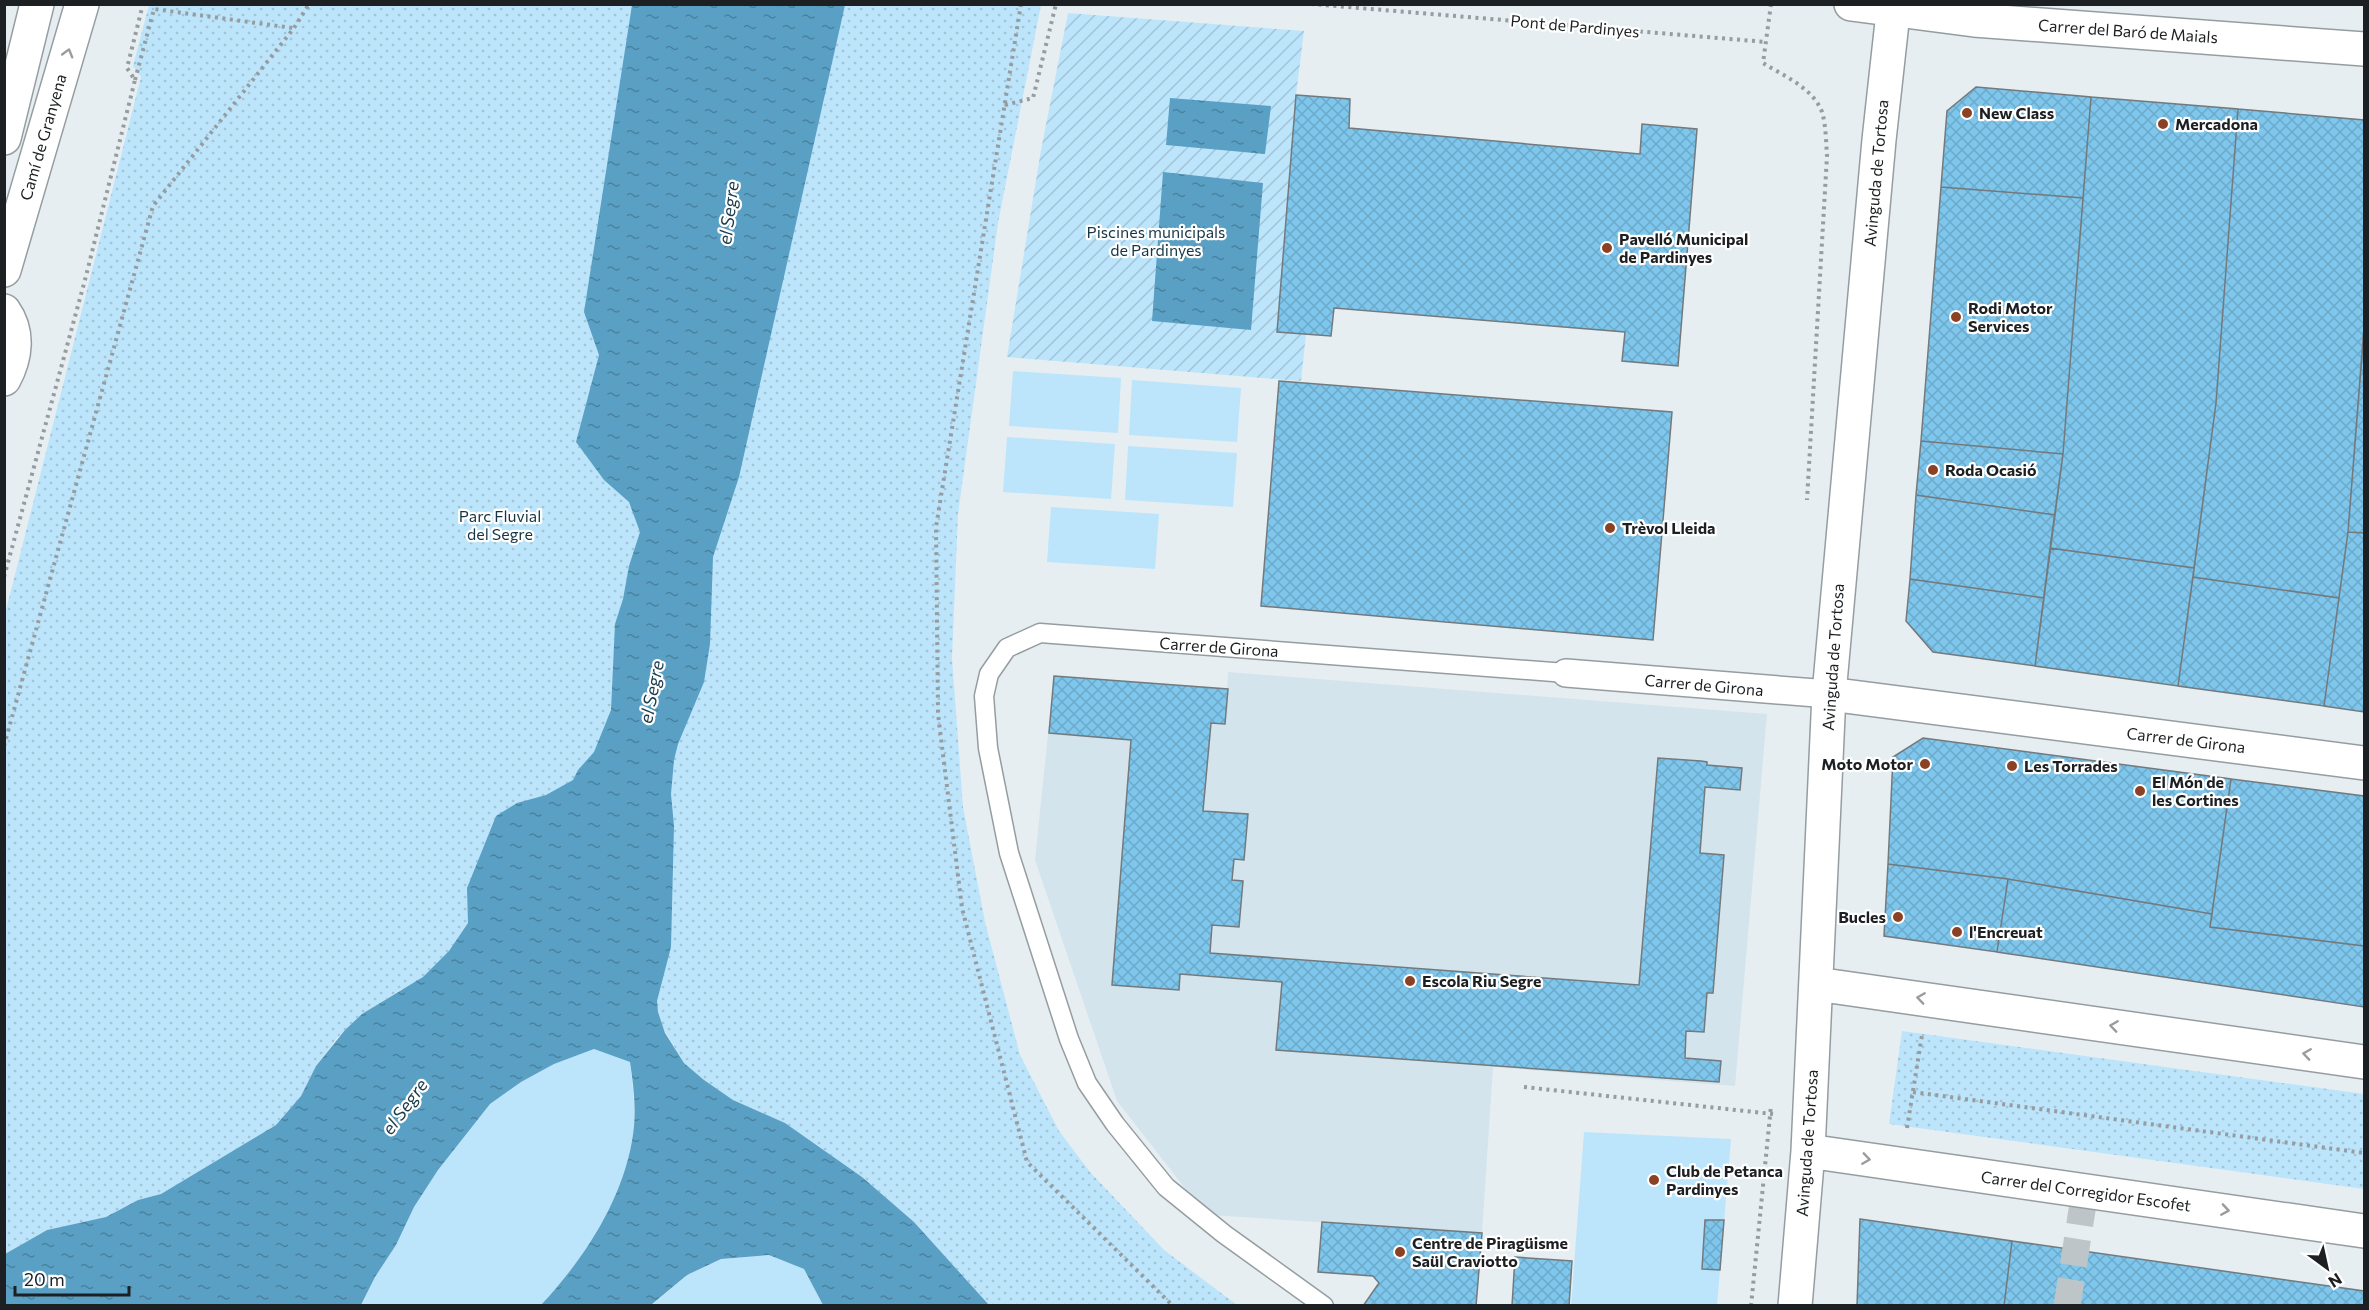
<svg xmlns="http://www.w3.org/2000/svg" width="2369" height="1310" font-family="Commissioner,sans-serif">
	<defs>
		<pattern id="park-dots" width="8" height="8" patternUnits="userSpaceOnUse" patternTransform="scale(1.5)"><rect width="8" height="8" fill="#bce5fb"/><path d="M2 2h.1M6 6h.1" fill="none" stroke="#a1c4d7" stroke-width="1.8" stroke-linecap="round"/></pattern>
		<pattern id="garden-furrows" width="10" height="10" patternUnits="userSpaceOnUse" patternTransform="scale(1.5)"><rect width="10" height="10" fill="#bce5fb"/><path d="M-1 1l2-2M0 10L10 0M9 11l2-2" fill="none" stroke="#a1c4d7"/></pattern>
		<pattern id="water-ripples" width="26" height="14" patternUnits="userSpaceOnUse" patternTransform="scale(1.5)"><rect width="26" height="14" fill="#59a0c4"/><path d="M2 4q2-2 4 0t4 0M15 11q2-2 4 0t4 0" fill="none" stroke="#49829f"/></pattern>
		<pattern id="building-cross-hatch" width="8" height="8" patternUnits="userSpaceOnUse" patternTransform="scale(1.5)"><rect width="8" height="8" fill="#7ec6ec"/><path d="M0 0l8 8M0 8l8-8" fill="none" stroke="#6caaca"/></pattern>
	</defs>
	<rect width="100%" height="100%" fill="#e6eef2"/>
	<path fill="#d4e4ec" d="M1228,672L1767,714L1735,1086L1493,1067L1482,1233L1210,1215L1191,1196L1117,1101L1035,860L1054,676L1227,689Z"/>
	<path fill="#bce5fb" d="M1013,371L1121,378L1118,433L1009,426Z
		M1132,380L1241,388L1237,442L1129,435Z
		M1007,437L1115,444L1111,499L1003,492Z
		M1128,446L1237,453L1233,507L1125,500Z
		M1051,507L1159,514L1155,569L1047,562Z
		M594,1049L630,1062C633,1088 637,1114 632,1141C621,1203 583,1260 541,1305L361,1306L375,1277L396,1245L414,1207L438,1170L490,1104L521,1082L554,1064Z
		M1584,1132L1731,1139L1717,1305L1571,1306Z
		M769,1255L804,1269L823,1305L651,1306L687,1275L721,1259Z"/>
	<path fill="url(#park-dots)" d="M149,5H1041L998,223L958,514L952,658L963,807L985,922L1020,1055L1059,1131L1090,1172L1164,1250L1237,1305H989L914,1222L862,1177L785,1123L733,1100L704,1080L684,1063L660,1023L402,989L363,1014L337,1038L316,1066L301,1096L276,1125L161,1194L138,1200L106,1217L47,1230L5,1254V614L141,77L133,66Z
		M1902,1031L2364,1094V1189L1889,1124Z"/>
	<path fill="url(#garden-furrows)" d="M1068,13L1304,31L1296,95L1277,331L1306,334L1301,381L1007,357L1041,150Z"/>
	<path fill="url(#water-ripples)" d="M632,5H845L739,477L713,557L710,644L704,682L678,744L674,760L671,794L674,826L671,947L657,1001L658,1012L665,1033L684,1063L704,1080L733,1100L785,1123L862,1177L914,1222L989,1305H823L804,1269L769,1255L721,1259L687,1275L651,1305H541C583,1260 621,1203 632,1141C637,1114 634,1088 630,1062L594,1049L554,1064L521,1082L490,1104L438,1170L414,1207L396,1245L375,1277L361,1305H5V1254L47,1230L106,1217L138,1200L161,1194L276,1125L301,1096L316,1066L345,1030L362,1014L423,977L449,951L468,923L467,888L496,816L517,803L546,795L573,780L578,770L594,752L611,710L615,624L623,599L629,566L640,532L629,502L604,480L576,442L599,355L584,312Z
		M1170,98L1271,106L1265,154L1166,145Z
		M1163,172L1263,183L1251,330L1152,321Z"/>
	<path fill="url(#building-cross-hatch)" stroke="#737a7e" stroke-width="1.5" d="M1976,87L2091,97L2083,198L1941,187L1947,111Z
		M1296,95L1350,99L1349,128L1640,154L1642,124L1697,129L1678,366L1622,361L1625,332L1334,308L1331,336L1277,332Z
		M2091,97L2238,109L2216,403L2194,568L2050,548L2063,454Z
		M2238,109L2364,120V327L2348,532L2339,598L2193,577L2216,403Z
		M1941,187L2083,198L2063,454L1921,441Z
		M2363,343H2364V533L2348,532Z
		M1279,381L1672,412L1653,640L1261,606Z
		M1921,441L2063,454L2055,515L1916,495Z
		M1916,495L2055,515L2044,598L1910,579Z
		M2348,532L2364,533V712L2324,706Z
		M2050,548L2194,568L2178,686L2035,666Z
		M2193,577L2339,598L2324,706L2178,686Z
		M1910,579L2044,598L2035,666L1933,652L1906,621Z
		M1054,676L1228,689L1225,724L1211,723L1203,811L1248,814L1244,860L1234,859L1232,880L1243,881L1239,927L1212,925L1210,953L1639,985L1658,758L1701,761L1707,762V765L1742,768L1740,790L1705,787L1700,853L1724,855L1713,993H1707L1704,1032L1686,1031L1685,1058L1721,1061L1719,1082L1276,1050L1282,982L1180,974L1179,990L1112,985L1131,740L1049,733Z
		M1923,738L2231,779L2212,914L2008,879L1888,864L1893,757Z
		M2231,779L2364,796V946L2210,927Z
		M1888,864L2008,879L1997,952L1884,936Z
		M2008,879L2212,914L2210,927L2364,946V1007L1997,952Z
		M1860,1219L2012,1241L2004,1306H1857Z
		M1705,1220H1724L1720,1270L1702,1269Z
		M1322,1222L1482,1233L1476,1306H1363L1379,1283L1373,1276L1318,1272Z
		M2012,1241L2364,1291V1306H2004Z
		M1515,1257L1572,1261L1569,1306H1512Z"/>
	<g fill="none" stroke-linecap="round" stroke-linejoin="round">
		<path stroke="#bec5c8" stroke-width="27" stroke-dasharray="27 14" stroke-linecap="butt" d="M2067,1306L2085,1191"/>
		<defs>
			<path id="service" d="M1324,1306L1224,1234L1166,1187L1115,1124L1087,1083L1069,1039L1009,853L988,748L984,696L989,674L1007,648L1040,633L1566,673"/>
			<path id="pedestrian" d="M1566,673L1829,694"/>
			<path id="minor" d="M4,138L37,4
				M4,270L82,4
				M4,311C19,332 16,357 4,379
				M1829,694L2364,763"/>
			<path id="tertiary" d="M1816,984L2364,1062
				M1808,1151L2364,1231
				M1795,1306L1808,1151L1829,694L1879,140L1894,4"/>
			<path id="secondary" d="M1851,4L1974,20L2364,49"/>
		</defs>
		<use href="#service" stroke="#959da1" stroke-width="21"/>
		<use href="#pedestrian" stroke="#959da1" stroke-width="30"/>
		<use href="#minor" stroke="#959da1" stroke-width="36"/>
		<use href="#tertiary" stroke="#959da1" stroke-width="36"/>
		<use href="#secondary" stroke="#959da1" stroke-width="36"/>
		<path stroke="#969ca0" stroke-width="4" stroke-dasharray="3 4.5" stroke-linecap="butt" d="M1021,4L936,527L938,714L962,908L1027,1162L1173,1306
			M1311,4L1766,42
			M1771,4L1763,63C1784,76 1813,88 1822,112C1826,125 1826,142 1827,156L1807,500
			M135,80L154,9L293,28
			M1005,105L1033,98L1056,4
			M4,577L85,280L135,80L127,68L143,4
			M4,746L153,206L294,28L309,4
			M1524,1087L1773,1114
			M1913,1092L2364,1153
			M1907,1128L1922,1035
			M1751,1306L1771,1106"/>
		<use href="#service" stroke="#fff" stroke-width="18"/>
		<use href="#pedestrian" stroke="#fff" stroke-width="27"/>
		<use href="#minor" stroke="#fff" stroke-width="33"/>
		<use href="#tertiary" stroke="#fff" stroke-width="33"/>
		<use href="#secondary" stroke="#fff" stroke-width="33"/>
	</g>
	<defs><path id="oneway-chevron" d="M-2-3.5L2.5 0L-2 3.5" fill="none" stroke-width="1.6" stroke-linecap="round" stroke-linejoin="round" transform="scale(1.5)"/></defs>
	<g stroke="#999b9c">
		<use href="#oneway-chevron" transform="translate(68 53) rotate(-74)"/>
		<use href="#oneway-chevron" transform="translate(1921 998) rotate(-172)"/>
		<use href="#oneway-chevron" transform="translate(2114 1026) rotate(-172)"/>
		<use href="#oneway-chevron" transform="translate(2307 1054) rotate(-172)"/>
		<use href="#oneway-chevron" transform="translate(1866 1159) rotate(8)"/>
		<use href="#oneway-chevron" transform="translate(2225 1210) rotate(9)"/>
	</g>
	<g fill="#8b4224" stroke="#fff" stroke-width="2">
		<circle cx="1967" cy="113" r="6"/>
		<circle cx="2163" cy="124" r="6"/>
		<circle cx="1607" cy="248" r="6"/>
		<circle cx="1956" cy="317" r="6"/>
		<circle cx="1933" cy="470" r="6"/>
		<circle cx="1610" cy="528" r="6"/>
		<circle cx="1925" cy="764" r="6"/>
		<circle cx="2012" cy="766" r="6"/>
		<circle cx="2140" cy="791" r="6"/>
		<circle cx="1898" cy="917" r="6"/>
		<circle cx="1957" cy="932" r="6"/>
		<circle cx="1410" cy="981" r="6"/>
		<circle cx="1654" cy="1180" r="6"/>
		<circle cx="1400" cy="1252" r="6"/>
	</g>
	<g text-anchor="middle" stroke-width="4.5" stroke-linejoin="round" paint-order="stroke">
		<g font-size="16" fill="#1d2022" stroke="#fff">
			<text transform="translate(1575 26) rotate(5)" y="6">Pont de Pardinyes</text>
			<text transform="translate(2128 31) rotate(4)" y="6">Carrer del Baró de Maials</text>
			<text transform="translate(43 137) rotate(-74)" y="6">Camí de Granyena</text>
			<text transform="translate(1876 173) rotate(-85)" y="6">Avinguda de Tortosa</text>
			<text transform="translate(1219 647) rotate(4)" y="6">Carrer de Girona</text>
			<text transform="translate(1833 657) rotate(-86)" y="6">Avinguda de Tortosa</text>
			<text transform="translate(1704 685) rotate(5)" y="6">Carrer de Girona</text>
			<text transform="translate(2186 740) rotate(7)" y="6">Carrer de Girona</text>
			<text transform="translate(1807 1143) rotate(-86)" y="6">Avinguda de Tortosa</text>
			<text transform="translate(2086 1191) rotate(8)" y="6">Carrer del Corregidor Escofet</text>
		</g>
		<g font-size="16" font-weight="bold" fill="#1d2022" stroke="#fff" text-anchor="start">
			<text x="1979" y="119">New Class</text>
			<text x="2175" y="130">Mercadona</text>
			<text x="1619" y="245">Pavelló Municipal<tspan x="1619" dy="18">de Pardinyes</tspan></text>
			<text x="1968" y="314">Rodi Motor<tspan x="1968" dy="18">Services</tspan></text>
			<text x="1945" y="476">Roda Ocasió</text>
			<text x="1622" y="534">Trèvol Lleida</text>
			<text x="1913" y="770" text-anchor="end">Moto Motor</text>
			<text x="2024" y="772">Les Torrades</text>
			<text x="2152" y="788">El Món de<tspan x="2152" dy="18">les Cortines</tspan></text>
			<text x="1886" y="923" text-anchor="end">Bucles</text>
			<text x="1969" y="938">l'Encreuat</text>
			<text x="1422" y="987">Escola Riu Segre</text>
			<text x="1666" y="1177">Club de Petanca<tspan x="1666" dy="18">Pardinyes</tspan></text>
			<text x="1412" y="1249">Centre de Piragüisme<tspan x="1412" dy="18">Saül Craviotto</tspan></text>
		</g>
		<g font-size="16" fill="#163646" stroke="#fff">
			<text x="1156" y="238">Piscines municipals<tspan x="1156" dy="18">de Pardinyes</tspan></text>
			<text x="500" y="522">Parc Fluvial<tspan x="500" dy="18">del Segre</tspan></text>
		</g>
		<g font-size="18" font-style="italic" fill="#1b3c4c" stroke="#fff">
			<text transform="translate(729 213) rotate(-83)" y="6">el Segre</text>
			<text transform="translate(652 692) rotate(-79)" y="6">el Segre</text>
			<text transform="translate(405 1107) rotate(-54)" y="6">el Segre</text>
		</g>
	</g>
	<rect width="2369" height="1310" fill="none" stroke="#1d2022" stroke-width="12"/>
	<g transform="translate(2327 1268) rotate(147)" stroke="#ffffff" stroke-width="4.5" paint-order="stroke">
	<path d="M0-4.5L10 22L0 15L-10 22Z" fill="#1d2022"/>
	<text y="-9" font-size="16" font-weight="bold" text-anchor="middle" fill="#1d2022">N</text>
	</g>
	<path d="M15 1286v9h114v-9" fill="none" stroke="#1d2022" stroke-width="3"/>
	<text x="24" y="1286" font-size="18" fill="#1d2022" stroke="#ffffff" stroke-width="4.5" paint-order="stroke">20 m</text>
</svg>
